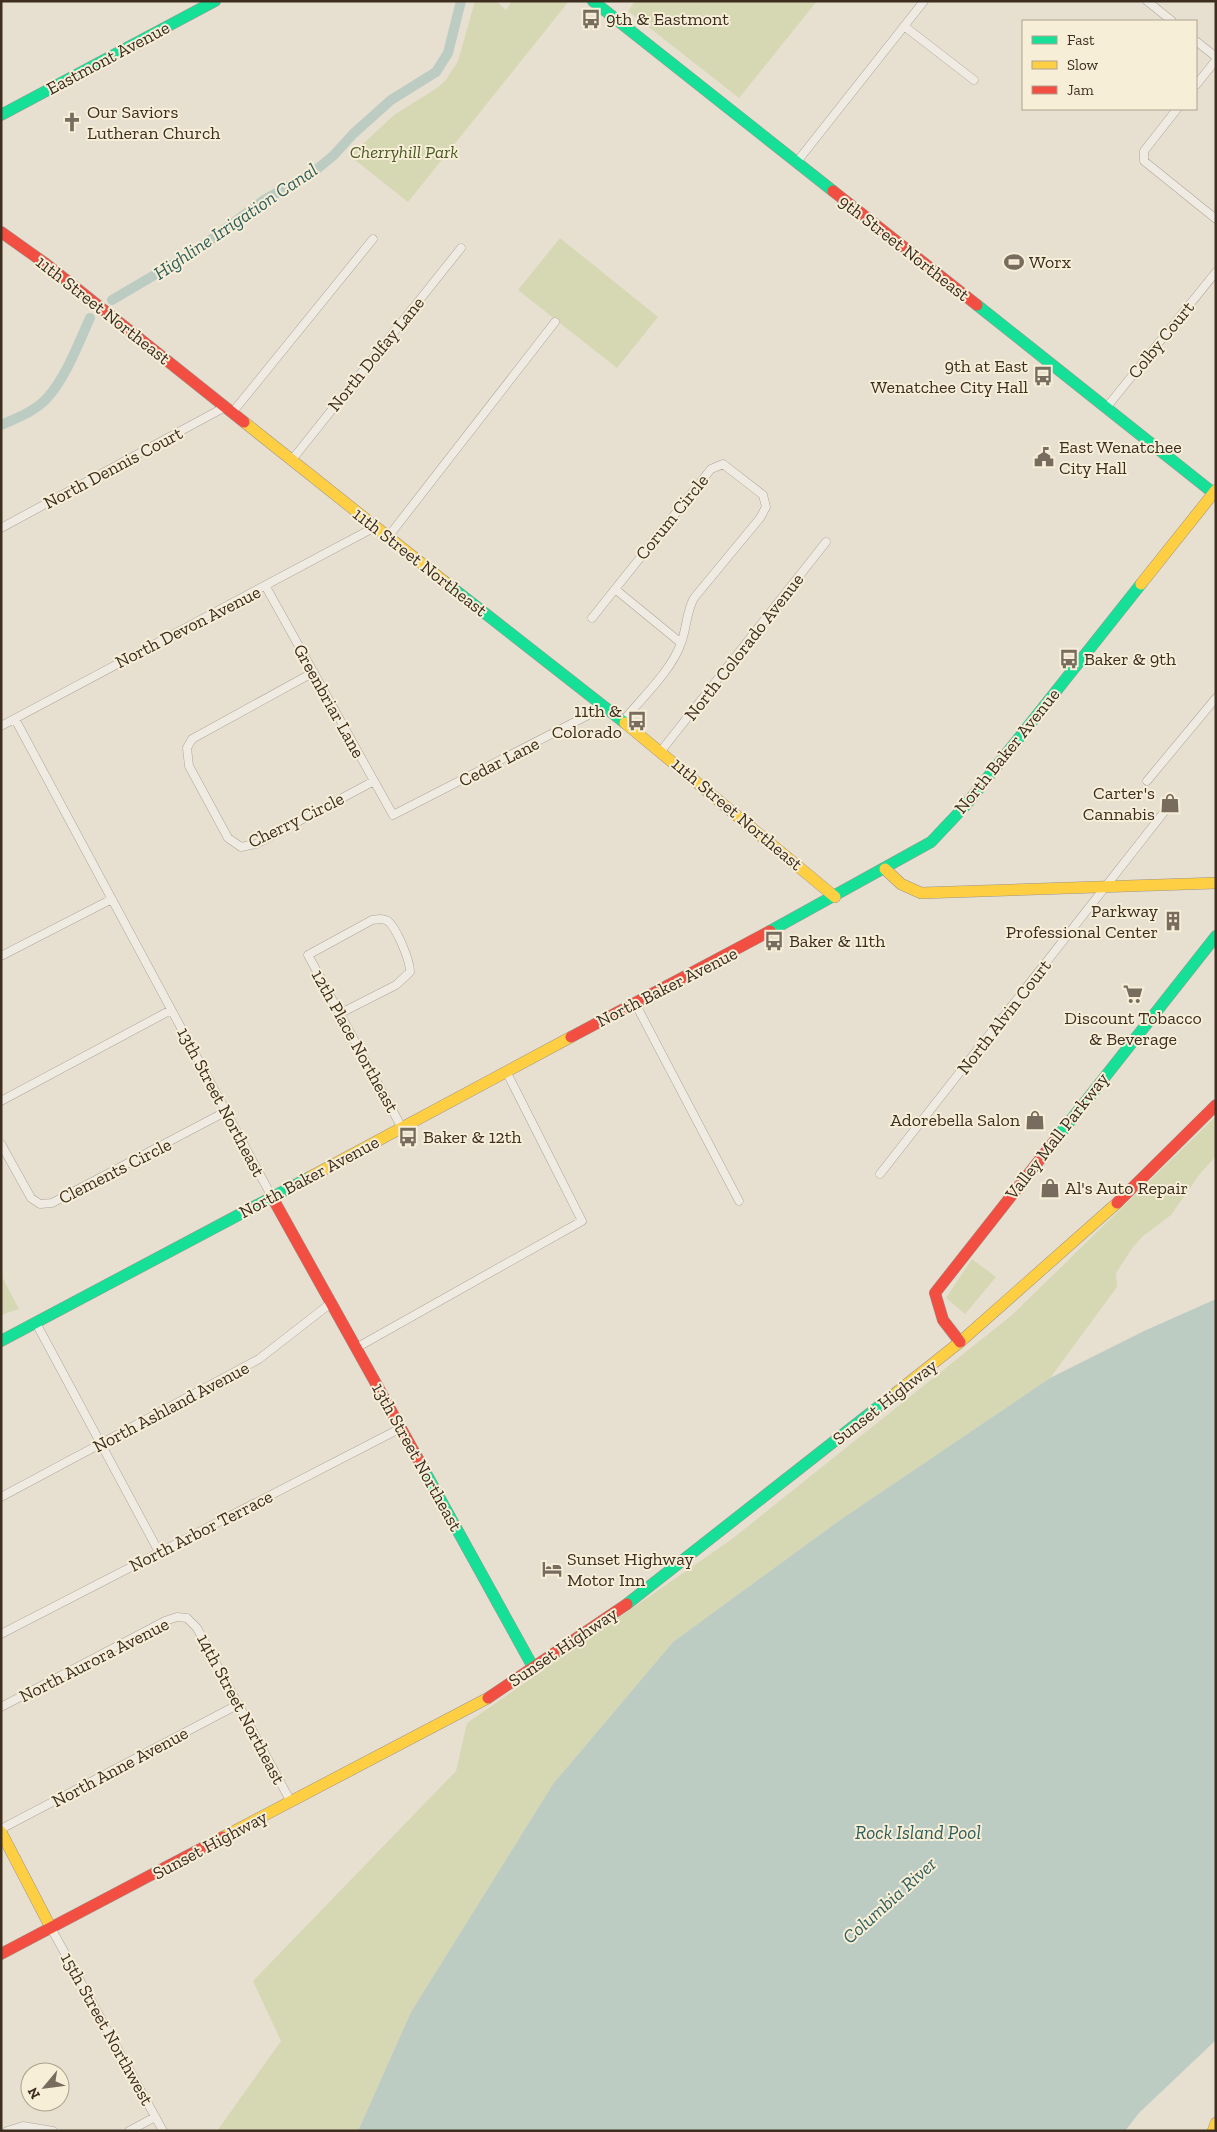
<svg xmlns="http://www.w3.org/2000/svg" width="1217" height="2132" font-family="'Zilla Slab',serif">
	<rect width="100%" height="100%" fill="#e7e0d1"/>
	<path fill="#d6d7b3" d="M475,1H496L506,10L512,1H569L408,202L350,156L394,115L437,88L445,81L458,61Z
		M635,1H817L739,98L628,11Z
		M560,238L658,317L617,368L518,290Z
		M1216,1116V1156L1199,1175L1171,1215L1143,1236L1133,1247L1116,1273L1117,1287L1050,1378L840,1520L673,1642L553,1784L411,2012L358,2131H217L281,2041L253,1981L456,1771L467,1723L732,1539L1012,1315Z
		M972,1259L996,1277L965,1314L946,1298Z
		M1,1275L19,1309L1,1315Z"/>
	<path fill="#bcccc2" d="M1216,1299V2040L1139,2113L1125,2131H358L411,2012L553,1784L673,1642L840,1520L1050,1378L1144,1331Z"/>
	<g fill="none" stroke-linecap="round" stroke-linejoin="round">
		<path stroke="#bcccc2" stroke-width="10" d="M112,300L197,250L264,200L311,174L334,155L353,134L391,100L436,72L448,53L461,1
			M1,425C17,418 36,411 48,397C67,375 78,344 90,318"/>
		<defs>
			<path id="street" d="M1147,1L1172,21
				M904,26L974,80
				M1196,41L1216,57
				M1196,85L1216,60
				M1177,109L1144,151V161L1216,219
				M796,163L924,1
				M1106,408L1216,272
				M232,413L373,239
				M291,461L461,248
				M1,528L225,407
				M388,537L555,322
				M266,587L393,815L604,707
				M615,589L681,643
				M592,618L711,469L723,464L763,495L766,507L760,518L694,598C686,612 687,628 681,643C672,670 641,699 623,721
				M314,672L192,739L187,748L189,766L228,838L241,847L256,844L374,781
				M15,719L272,1197
				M1,726L375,527
				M661,751L826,542
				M1147,781L1216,698
				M1,956L112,899
				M635,1003L739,1201
				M339,1014L396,985L410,972C410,960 397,929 388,921C383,918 378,919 372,920L308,955L402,1128
				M1,1101L171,1010
				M1,1144L31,1198L40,1204L52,1203L225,1112
				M880,1174L1164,812
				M36,1323L159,1552
				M356,1348L582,1221L506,1071
				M1,1497L259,1359L331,1303
				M1,1634L401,1428
				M1,1707L165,1621L177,1617L187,1618L197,1628L291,1802
				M1,1829L239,1704
				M51,1928L163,2131
				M7,2131L23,2126L53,2131
				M129,2131L155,2117"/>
			<path id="fast" d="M593,1L833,191
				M1,115L215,1
				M977,305L1216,495
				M445,582L625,723
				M770,931L931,842L965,806L1141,584
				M1056,1139L1216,936
				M1,1341L310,1177
				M418,1459L533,1667
				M627,1604L897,1392"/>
			<path id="slow" d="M244,422L445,582
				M1141,584L1216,490
				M625,723L835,897
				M885,869L901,884L921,893L1216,883
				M310,1177L571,1037
				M897,1392L960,1342L1117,1203
				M1,1832L51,1928
				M223,1837L488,1698
				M1213,2131L1216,2123"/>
			<path id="jam" d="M833,191L977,305
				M1,232L46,264L244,422
				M571,1037L770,931
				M272,1197L418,1459
				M1117,1203L1216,1105
				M960,1342L943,1320L935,1293L1056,1139
				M488,1698L627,1604
				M1,1954L223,1837"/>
		</defs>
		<use href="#street" stroke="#ada599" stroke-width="9"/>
		<use href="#fast" stroke="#9c958a" stroke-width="12"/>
		<use href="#slow" stroke="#9c958a" stroke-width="12"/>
		<use href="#jam" stroke="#9c958a" stroke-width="12"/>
		<use href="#street" stroke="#efebe3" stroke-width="8"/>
		<use href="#fast" stroke="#16e098" stroke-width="11"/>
		<use href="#slow" stroke="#ffcf43" stroke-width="11"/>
		<use href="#jam" stroke="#f24e42" stroke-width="11"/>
	</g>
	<defs>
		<symbol id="bus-bare" viewBox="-9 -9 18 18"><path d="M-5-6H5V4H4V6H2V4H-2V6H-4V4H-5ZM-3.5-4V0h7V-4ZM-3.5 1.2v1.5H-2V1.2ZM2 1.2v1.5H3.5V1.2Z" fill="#786c5e" stroke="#f7eed8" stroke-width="2.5" paint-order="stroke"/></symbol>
		<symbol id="church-bare" viewBox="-9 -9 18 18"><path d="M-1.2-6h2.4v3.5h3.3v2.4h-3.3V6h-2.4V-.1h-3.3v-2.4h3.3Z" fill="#786c5e" stroke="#f7eed8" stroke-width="2.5" paint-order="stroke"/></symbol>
		<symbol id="stadium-bare" viewBox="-9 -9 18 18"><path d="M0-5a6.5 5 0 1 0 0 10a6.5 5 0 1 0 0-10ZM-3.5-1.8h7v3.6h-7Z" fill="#786c5e" stroke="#f7eed8" stroke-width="2.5" paint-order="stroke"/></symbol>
		<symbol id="civic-bare" viewBox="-9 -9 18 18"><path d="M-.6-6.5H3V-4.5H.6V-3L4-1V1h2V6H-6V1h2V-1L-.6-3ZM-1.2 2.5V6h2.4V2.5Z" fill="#786c5e" stroke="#f7eed8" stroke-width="2.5" paint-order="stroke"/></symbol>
		<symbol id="shop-bare" viewBox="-9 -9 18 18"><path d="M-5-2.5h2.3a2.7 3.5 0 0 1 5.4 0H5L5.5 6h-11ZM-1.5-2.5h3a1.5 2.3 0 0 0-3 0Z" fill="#786c5e" stroke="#f7eed8" stroke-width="2.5" paint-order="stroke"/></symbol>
		<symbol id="building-bare" viewBox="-9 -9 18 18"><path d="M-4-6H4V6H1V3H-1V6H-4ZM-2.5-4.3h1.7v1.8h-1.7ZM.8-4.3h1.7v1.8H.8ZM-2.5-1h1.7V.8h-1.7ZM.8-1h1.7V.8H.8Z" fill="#786c5e" stroke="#f7eed8" stroke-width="2.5" paint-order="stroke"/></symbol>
		<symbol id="supermarket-bare" viewBox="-9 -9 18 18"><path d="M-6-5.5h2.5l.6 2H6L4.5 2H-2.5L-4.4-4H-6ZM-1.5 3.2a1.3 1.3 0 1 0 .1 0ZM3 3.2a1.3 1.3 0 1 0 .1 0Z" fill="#786c5e" stroke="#f7eed8" stroke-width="2.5" paint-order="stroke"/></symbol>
		<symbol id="hotel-bare" viewBox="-9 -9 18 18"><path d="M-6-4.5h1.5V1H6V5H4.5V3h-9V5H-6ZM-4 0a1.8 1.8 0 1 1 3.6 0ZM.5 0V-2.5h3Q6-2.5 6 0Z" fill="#786c5e" stroke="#f7eed8" stroke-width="2.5" paint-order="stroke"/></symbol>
	</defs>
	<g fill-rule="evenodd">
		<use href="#bus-bare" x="577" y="5" width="28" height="28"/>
		<use href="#church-bare" x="58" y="108" width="28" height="28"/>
		<use href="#stadium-bare" x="1000" y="248" width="28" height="28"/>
		<use href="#bus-bare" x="1029" y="362" width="28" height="28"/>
		<use href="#civic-bare" x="1030" y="443" width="28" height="28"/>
		<use href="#bus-bare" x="1055" y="645" width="28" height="28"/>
		<use href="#bus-bare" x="623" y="707" width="28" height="28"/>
		<use href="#shop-bare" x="1156" y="789" width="28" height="28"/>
		<use href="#building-bare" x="1159" y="907" width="28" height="28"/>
		<use href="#bus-bare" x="760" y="927" width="28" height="28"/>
		<use href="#supermarket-bare" x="1119" y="980" width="28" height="28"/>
		<use href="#shop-bare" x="1021" y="1106" width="28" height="28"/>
		<use href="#bus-bare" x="394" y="1123" width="28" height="28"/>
		<use href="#shop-bare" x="1036" y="1174" width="28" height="28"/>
		<use href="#hotel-bare" x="538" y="1555" width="28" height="28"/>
	</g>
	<g text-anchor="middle" stroke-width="4" stroke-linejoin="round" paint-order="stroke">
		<g font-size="18" fill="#3d2e20" stroke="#f7eed8" text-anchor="start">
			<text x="606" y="25">9th &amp; Eastmont</text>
			<text x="87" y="118">Our Saviors<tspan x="87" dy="21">Lutheran Church</tspan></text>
			<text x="1029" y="268">Worx</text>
			<text x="1028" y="372" text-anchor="end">9th at East<tspan x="1028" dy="21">Wenatchee City Hall</tspan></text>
			<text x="1059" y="453">East Wenatchee<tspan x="1059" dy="21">City Hall</tspan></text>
			<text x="1084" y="665">Baker &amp; 9th</text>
			<text x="622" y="717" text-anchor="end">11th &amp;<tspan x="622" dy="21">Colorado</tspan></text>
			<text x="1155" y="799" text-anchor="end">Carter's<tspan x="1155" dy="21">Cannabis</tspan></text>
			<text x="1158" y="917" text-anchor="end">Parkway<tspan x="1158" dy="21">Professional Center</tspan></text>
			<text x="789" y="947">Baker &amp; 11th</text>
			<text x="1133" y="1024" text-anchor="middle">Discount Tobacco<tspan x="1133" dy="21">&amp; Beverage</tspan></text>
			<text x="1020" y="1126" text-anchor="end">Adorebella Salon</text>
			<text x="423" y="1143">Baker &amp; 12th</text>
			<text x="1065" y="1194">Al's Auto Repair</text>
			<text x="567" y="1565">Sunset Highway<tspan x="567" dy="21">Motor Inn</tspan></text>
		</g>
		<g font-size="18" fill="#3d2e20" stroke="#f7eed8">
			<text transform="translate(108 58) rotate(-28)" y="6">Eastmont Avenue</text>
			<text transform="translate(904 248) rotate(38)" y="6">9th Street Northeast</text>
			<text transform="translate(103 310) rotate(38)" y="6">11th Street Northeast</text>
			<text transform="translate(1161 340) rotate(-51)" y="6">Colby Court</text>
			<text transform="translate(376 354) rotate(-51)" y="6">North Dolfay Lane</text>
			<text transform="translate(113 468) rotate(-28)" y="6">North Dennis Court</text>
			<text transform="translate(672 517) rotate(-51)" y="6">Corum Circle</text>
			<text transform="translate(420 562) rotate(38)" y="6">11th Street Northeast</text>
			<text transform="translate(188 627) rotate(-27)" y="6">North Devon Avenue</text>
			<text transform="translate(744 647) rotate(-52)" y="6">North Colorado Avenue</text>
			<text transform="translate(329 701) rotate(61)" y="6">Greenbriar Lane</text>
			<text transform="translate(1007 751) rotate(-51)" y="6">North Baker Avenue</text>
			<text transform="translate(499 762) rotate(-27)" y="6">Cedar Lane</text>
			<text transform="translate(737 814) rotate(40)" y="6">11th Street Northeast</text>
			<text transform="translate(296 820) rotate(-26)" y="6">Cherry Circle</text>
			<text transform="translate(667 987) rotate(-27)" y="6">North Baker Avenue</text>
			<text transform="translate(1004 1017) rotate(-52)" y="6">North Alvin Court</text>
			<text transform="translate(355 1041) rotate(61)" y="6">12th Place Northeast</text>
			<text transform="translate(221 1102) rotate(62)" y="6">13th Street Northeast</text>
			<text transform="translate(1057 1136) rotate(-52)" y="6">Valley Mall Parkway</text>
			<text transform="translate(115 1171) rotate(-27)" y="6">Clements Circle</text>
			<text transform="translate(309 1177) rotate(-28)" y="6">North Baker Avenue</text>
			<text transform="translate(885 1402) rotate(-38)" y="6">Sunset Highway</text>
			<text transform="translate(171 1407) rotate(-28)" y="6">North Ashland Avenue</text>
			<text transform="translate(417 1457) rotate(61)" y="6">13th Street Northeast</text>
			<text transform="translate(201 1531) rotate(-27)" y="6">North Arbor Terrace</text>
			<text transform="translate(563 1647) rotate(-34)" y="6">Sunset Highway</text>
			<text transform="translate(94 1660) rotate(-27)" y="6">North Aurora Avenue</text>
			<text transform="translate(241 1709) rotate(62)" y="6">14th Street Northeast</text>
			<text transform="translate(120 1767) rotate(-28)" y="6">North Anne Avenue</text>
			<text transform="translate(210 1845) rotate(-28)" y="6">Sunset Highway</text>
			<text transform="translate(107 2029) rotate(61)" y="6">15th Street Northwest</text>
		</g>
		<g font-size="18" font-style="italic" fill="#4d5a26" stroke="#f7eed8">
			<text x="404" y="158">Cherryhill Park</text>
		</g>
		<g font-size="19" font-style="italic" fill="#2f5d5a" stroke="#f7eed8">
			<text transform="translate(235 221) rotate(-34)" y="7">Highline Irrigation Canal</text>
			<text x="918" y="1839">Rock Island Pool</text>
			<text transform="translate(889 1900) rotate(-42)" y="7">Columbia River</text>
		</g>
	</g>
	<rect width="1217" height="2132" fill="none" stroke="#3d2e20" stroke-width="5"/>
	<rect x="1022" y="20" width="175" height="90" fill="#f7eed8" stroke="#ada18e"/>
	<rect x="1032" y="36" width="25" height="8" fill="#16e098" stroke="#ada18e"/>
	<text x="1067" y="45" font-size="15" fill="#3d2e20">Fast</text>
	<rect x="1032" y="61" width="25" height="8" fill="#ffcf43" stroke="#ada18e"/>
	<text x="1067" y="70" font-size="15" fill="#3d2e20">Slow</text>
	<rect x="1032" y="86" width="25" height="8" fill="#f24e42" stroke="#ada18e"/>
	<text x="1067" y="95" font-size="15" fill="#3d2e20">Jam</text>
	<g transform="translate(45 2087) rotate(241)"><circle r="24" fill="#f7eed8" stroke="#ada18e"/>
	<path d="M0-4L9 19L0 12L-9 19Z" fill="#786c5e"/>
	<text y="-8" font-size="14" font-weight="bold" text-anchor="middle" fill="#3d2e20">N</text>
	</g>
</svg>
